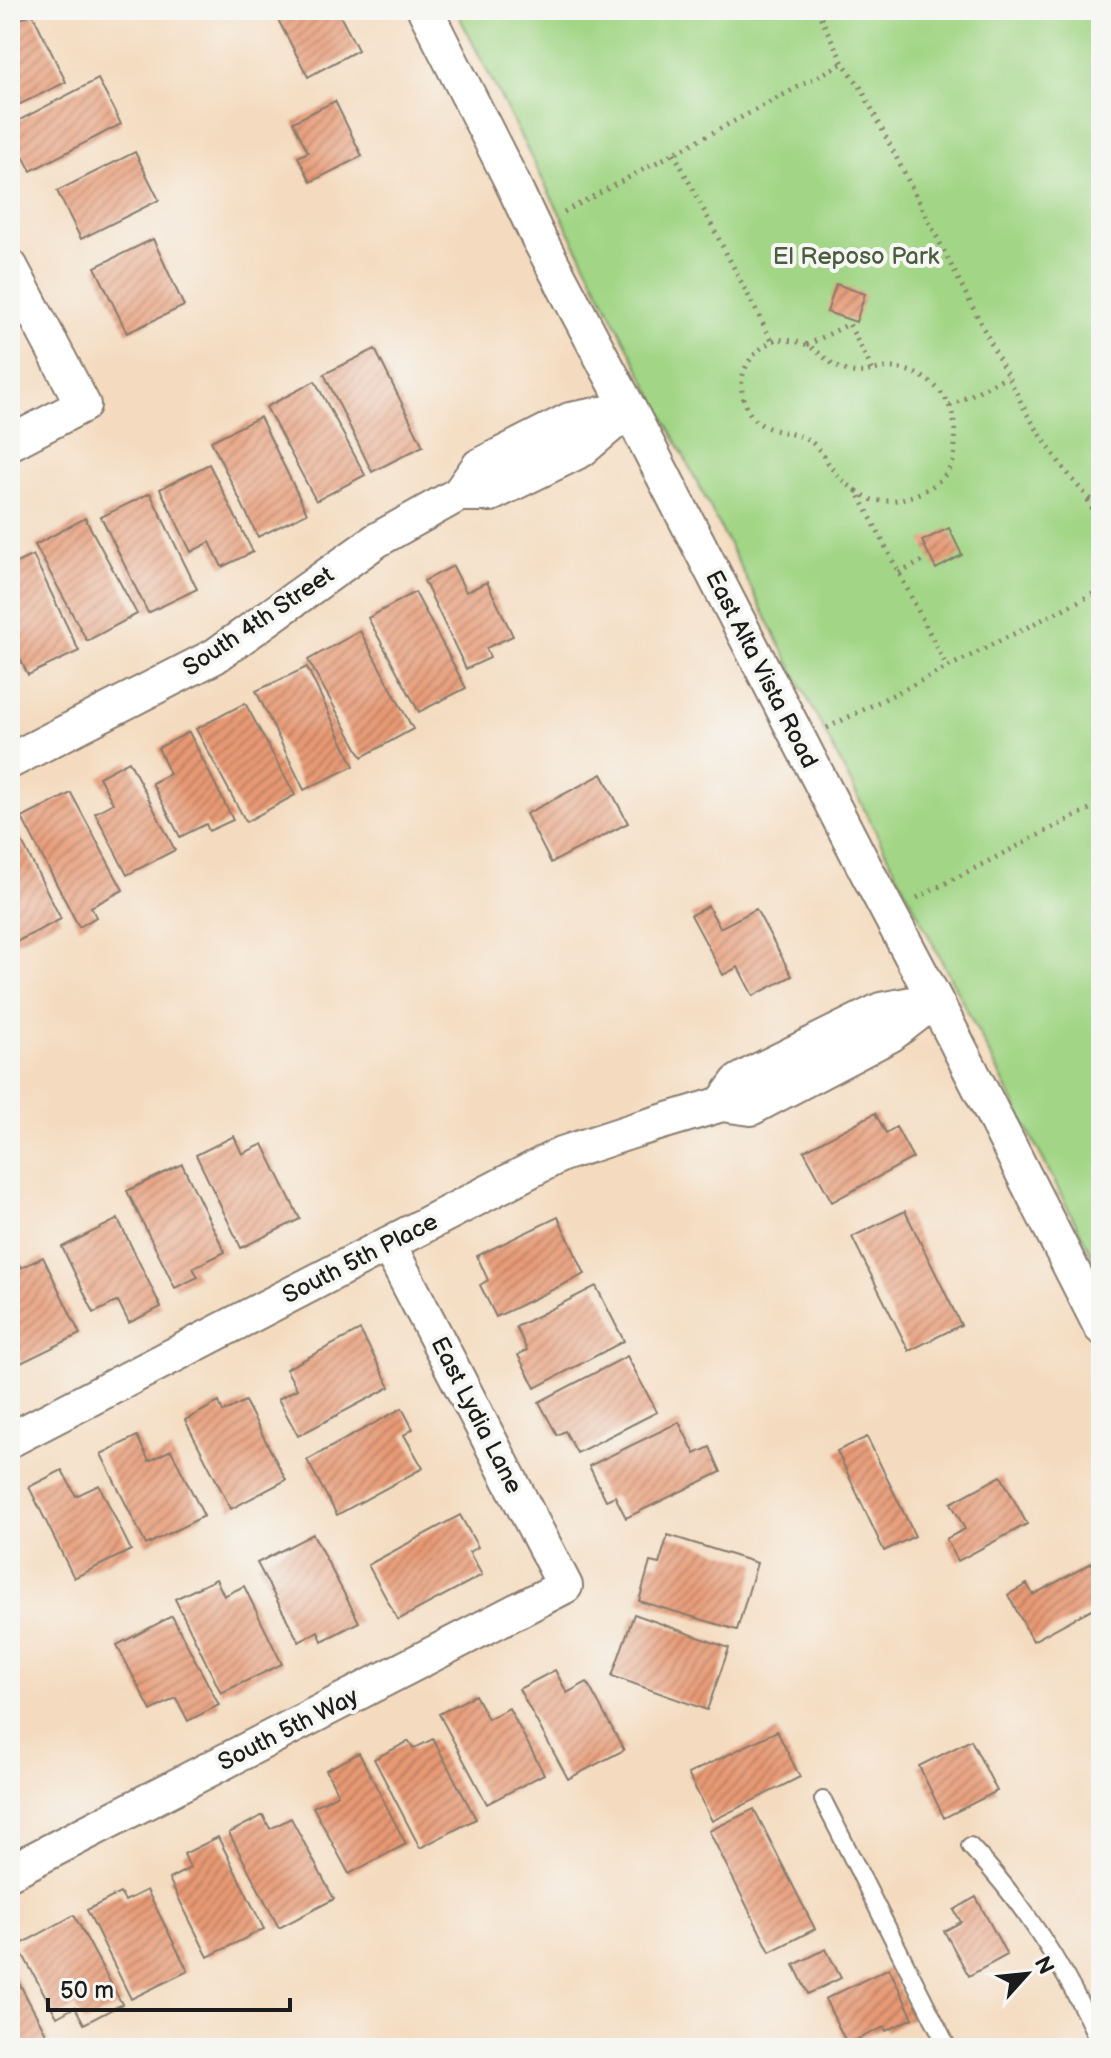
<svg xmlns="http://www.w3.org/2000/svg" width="1111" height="2058" font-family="'Balsamiq Sans',sans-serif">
	<defs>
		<pattern id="building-hatch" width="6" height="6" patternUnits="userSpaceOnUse" patternTransform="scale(2)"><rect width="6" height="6" fill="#e79974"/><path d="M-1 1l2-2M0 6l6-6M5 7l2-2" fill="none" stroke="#ba7c5e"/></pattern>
	</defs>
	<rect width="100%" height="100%" fill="#f6f6f2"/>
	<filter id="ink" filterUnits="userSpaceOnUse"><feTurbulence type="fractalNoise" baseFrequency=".0125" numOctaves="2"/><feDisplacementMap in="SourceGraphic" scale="16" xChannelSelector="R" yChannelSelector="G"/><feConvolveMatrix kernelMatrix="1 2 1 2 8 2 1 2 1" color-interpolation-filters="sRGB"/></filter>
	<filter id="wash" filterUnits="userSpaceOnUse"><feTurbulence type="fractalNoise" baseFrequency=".006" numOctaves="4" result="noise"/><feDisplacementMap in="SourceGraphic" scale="32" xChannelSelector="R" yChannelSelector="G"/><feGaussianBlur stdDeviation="1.8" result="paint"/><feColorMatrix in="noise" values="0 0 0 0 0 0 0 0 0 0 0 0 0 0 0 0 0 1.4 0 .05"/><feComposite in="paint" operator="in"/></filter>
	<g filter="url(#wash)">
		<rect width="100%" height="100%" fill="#f4dbbf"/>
		<path fill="#a2d686" stroke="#5f7951" stroke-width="2" d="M456,10H1101V1273Z"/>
		<g id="blocks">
			<path fill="url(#building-hatch)" d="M273,10H337L358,50L308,77Z
				M32,13L66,82L10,109V25Z
				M98,79L121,124L31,171L10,132V125Z
				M335,101L362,156L311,182L298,157L308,152L293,122Z
				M135,152L159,200L81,239L57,191Z
				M153,239L184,306L127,333L95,267Z
				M836,284L865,294L856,322L827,312Z
				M375,349L423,446L372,472L324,374Z
				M315,381L365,475L316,501L266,407Z
				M260,417L307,513L258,537L211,441Z
				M209,464L253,552L222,567L210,542L191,552L160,489Z
				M150,493L197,589L148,613L101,517Z
				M85,518L137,614L87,641L35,545Z
				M949,528L962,555L936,569L922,541Z
				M33,555L79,651L28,675L10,638V566Z
				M453,566L466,592L487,582L513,636L486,648L490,658L466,669L424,581Z
				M415,592L466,688L419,712L368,618Z
				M360,631L413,729L362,757L308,660Z
				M307,667L354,766L304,790L256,691Z
				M245,703L295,795L246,822L196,729Z
				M189,732L233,820L209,831L206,824L180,837L152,783L170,774L158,748Z
				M129,761L175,850L127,875L95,813L113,803L99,777Z
				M602,774L628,823L551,863L526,814Z
				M71,793L123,890L91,907L96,917L79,927L22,818Z
				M10,818L61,919L10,945Z
				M708,906L720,928L756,909L792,976L753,996L738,967L723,975L691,915Z
				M875,1113L886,1133L896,1127L913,1158L832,1202L804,1151Z
				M234,1136L242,1154L263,1144L300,1219L241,1248L196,1155Z
				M182,1164L225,1252L193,1268L198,1277L175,1288L127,1191Z
				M905,1211L961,1325L909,1351L852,1237Z
				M558,1217L585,1274L496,1317L480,1285L488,1280L477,1256Z
				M118,1219L161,1307L129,1323L118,1301L94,1313L62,1247Z
				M13,1251L21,1268L43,1257L80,1334L21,1363L10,1341V1252Z
				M596,1286L624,1341L535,1388L518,1355L527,1350L516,1327Z
				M360,1330L390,1387L298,1436L278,1399L297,1389L286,1369Z
				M627,1356L657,1412L577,1453L565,1431L557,1435L539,1402Z
				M245,1401L286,1480L231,1509L185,1420L219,1402L223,1412Z
				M402,1408L413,1429L404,1435L423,1468L337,1515L307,1460Z
				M679,1422L695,1454L710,1447L721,1472L626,1518L615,1496L606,1500L589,1466Z
				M137,1436L149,1461L171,1450L204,1516L146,1545L101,1454Z
				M867,1437L915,1536L884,1551L837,1451Z
				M62,1470L76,1496L99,1485L131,1550L74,1578L29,1487Z
				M1001,1476L1027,1524L958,1561L946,1539L965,1529L951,1503Z
				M460,1515L478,1547L469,1552L482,1575L398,1620L368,1565Z
				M313,1534L359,1622L322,1641L318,1631L299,1642L257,1563Z
				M668,1535L757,1563L737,1630L639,1601L650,1562L659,1564Z
				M1101,1558V1604L1033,1641L1008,1595L1027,1584L1033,1595Z
				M216,1579L224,1596L244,1586L282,1664L221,1693L175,1599Z
				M634,1614L729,1648L707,1710L612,1676Z
				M172,1616L219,1705L188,1721L176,1698L151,1711L117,1645Z
				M555,1670L567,1693L587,1682L624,1750L568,1779L519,1689Z
				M475,1695L488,1719L509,1708L544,1774L487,1804L439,1714Z
				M777,1731L800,1777L712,1821L688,1774Z
				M433,1739L476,1819L420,1848L374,1759L409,1741L413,1749Z
				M971,1740L997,1791L944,1818L919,1766Z
				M359,1753L406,1844L349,1874L313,1807L338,1794L326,1770Z
				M754,1809L815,1929L770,1952L709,1831Z
				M263,1815L270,1829L291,1818L334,1899L279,1928L229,1833Z
				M218,1837L264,1929L208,1957L169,1879L190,1868L184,1854Z
				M147,1890L188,1971L131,1999L87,1910L120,1893L125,1901Z
				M976,1897L1007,1955L969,1976L944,1931L961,1922L954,1910Z
				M74,1915L122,2004L84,2024L75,2007L57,2017L18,1946Z
				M826,1949L841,1978L808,1994L794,1965Z
				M10,1966L50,2041L36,2048H10Z
				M889,1968L913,2018L886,2031L884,2027L847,2044L825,1999Z"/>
		</g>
	</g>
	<g filter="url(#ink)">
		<use href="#blocks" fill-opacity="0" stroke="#887c6e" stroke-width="2"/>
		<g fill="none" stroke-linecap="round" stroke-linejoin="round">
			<defs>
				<path id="lane" d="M823,1800L948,2048
					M970,1846C1025,1904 1068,1974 1101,2046
					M929,2048L944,2041"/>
				<path id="street" d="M425,10L509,176L537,235L629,409L865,868L935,1000L1101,1327
					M10,266L83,405L10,443
					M459,494H491L581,450L626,412
					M10,761L215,656L377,540L459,494L479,466L570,420L629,409
					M722,1104L738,1082L756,1072L881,1010L928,1001
					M10,1440L562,1154L635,1130L722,1104L751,1108L890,1035L935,1000
					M10,1872L565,1586L388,1244"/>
			</defs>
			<use href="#lane" stroke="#887c6e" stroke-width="20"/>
			<use href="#street" stroke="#887c6e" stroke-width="38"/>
			<path stroke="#887c6e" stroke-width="5" stroke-dasharray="2 6" stroke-linecap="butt" d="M817,10L843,63L861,88L1027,414C1049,448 1070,482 1101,509
				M674,153L772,341
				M564,212L843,63
				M807,345L849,324L873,371
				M950,406L1007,376
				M857,491C848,485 840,479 834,471C826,462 821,449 811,442C795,431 775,434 759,423C752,419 748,411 745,403C734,375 751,350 777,339C786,340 798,341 807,345C821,352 831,367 848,371C860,375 871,370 884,368C896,367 908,370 919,375C946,390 956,411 955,440C955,447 955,458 952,464C940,490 900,505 873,500C868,499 862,494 857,491L947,667
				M1088,500L1101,527
				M899,573L927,559
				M827,728L1101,590
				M917,898L1101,803"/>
			<use href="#lane" stroke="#fff" stroke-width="16"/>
			<use href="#street" stroke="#fff" stroke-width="34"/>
		</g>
	</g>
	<g text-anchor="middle" stroke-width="8" stroke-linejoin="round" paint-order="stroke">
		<g font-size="24" fill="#4b5d41" stroke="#f6f6f2">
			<text x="856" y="264">El Reposo Park</text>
		</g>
		<g font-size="24" fill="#1c1c1c" stroke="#f6f6f2">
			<text transform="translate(258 621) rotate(-34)" y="8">South 4th Street</text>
			<text transform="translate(762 669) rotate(63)" y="8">East Alta Vista Road</text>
			<text transform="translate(360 1258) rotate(-27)" y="8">South 5th Place</text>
			<text transform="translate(477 1415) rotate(63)" y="8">East Lydia Lane</text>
			<text transform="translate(288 1729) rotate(-27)" y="8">South 5th Way</text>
		</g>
	</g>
	<rect width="1111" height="2058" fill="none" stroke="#f6f6f2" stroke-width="40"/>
	<g transform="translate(1027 1974) rotate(63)" stroke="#f6f6f2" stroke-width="6" paint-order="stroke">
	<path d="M0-6L14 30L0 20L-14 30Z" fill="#1c1c1c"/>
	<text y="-12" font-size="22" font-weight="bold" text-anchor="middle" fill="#1c1c1c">N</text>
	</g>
	<path d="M48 1998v12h242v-12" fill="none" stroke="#1c1c1c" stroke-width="4"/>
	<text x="60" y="1998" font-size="24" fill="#1c1c1c" stroke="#f6f6f2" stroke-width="6" paint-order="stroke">50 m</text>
</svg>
